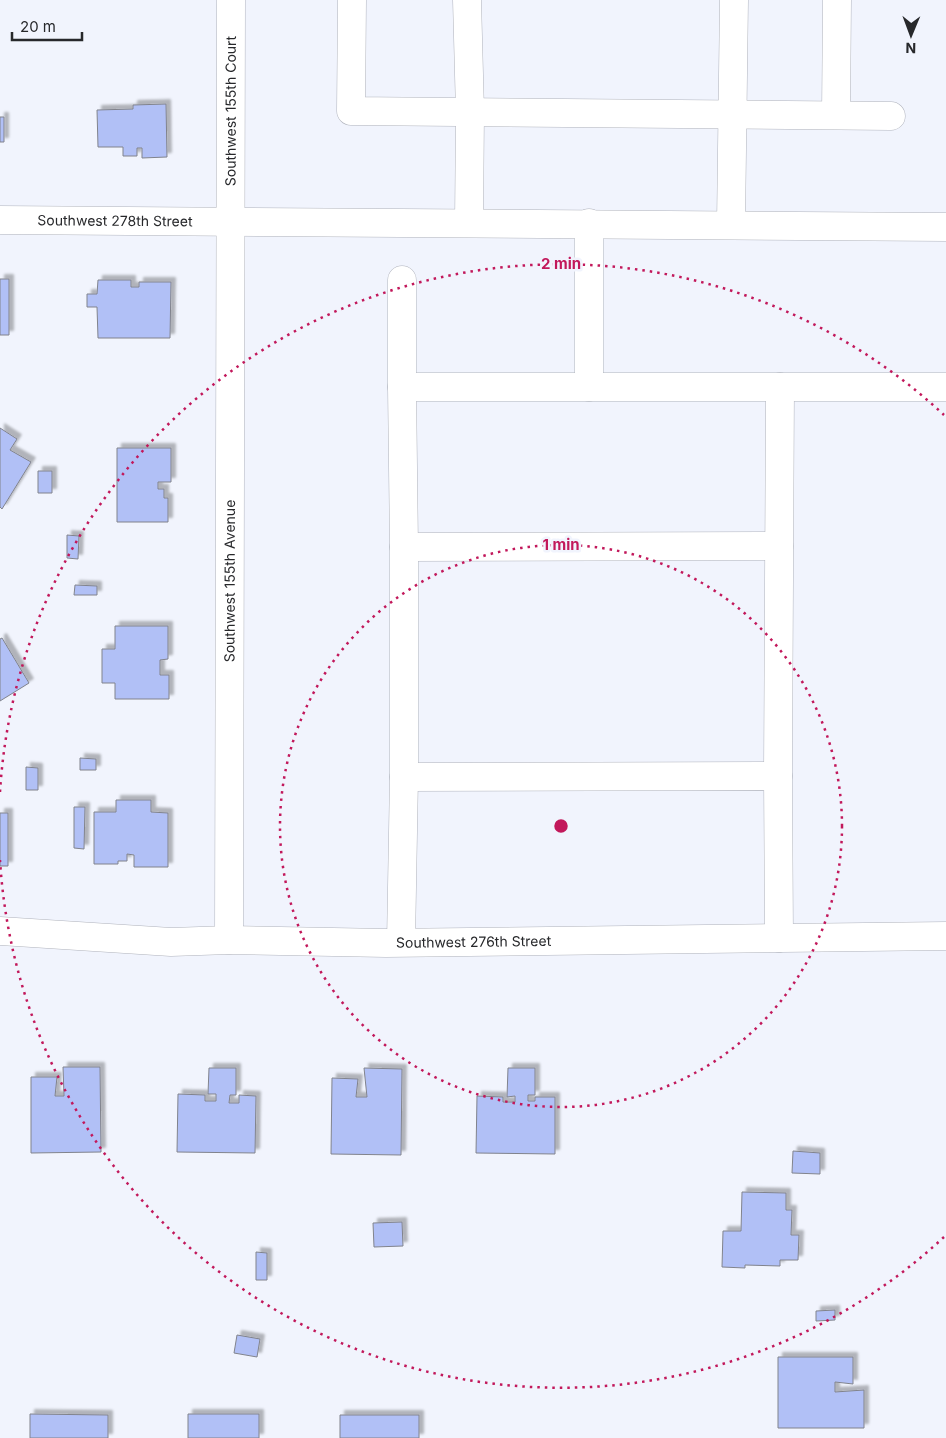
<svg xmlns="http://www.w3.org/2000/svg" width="946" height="1438" font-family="Inter,sans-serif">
	<defs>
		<filter id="shadow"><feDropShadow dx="4.5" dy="-4.5" stdDeviation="1" flood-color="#0004"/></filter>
	</defs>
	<rect width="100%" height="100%" fill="#f1f4fd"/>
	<path fill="#b1c0f6" stroke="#81838c" filter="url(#shadow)" d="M166,104L167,157L142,158V148H137V156H123V147H98L97,110L133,109V105Z
		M0,117H4V142H0Z
		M0,279H9V335H0Z
		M98,280H131V287H139V282H171L170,338H98L97,307H87V294H97Z
		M0,428L17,439L10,450L31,462L2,509L0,507Z
		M117,448H171V482H158V489H164V498H168V522H117Z
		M38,471H52V493H38Z
		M67,535L79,536L78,559L67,558Z
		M75,585L97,586V595H74Z
		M115,626H168V659L160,660V675H169V699H115V683H102V649H115Z
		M2,638L29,683L0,701V639Z
		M80,758L96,759V770H80Z
		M26,767L38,768V790H26Z
		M116,800H151V812L168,813V867H134V855L127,854V861H118V864H94V812H116Z
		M74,807H85L84,849L74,848Z
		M0,813H8V866H0Z
		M63,1067H100L101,1152L31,1153V1077H57L55,1096H64Z
		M209,1068H236V1095H230L229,1103H239V1095L256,1096L255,1153L177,1152L178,1094L205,1095V1101H216V1094H208Z
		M364,1068L402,1069L401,1155L331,1154L332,1078L358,1079L356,1097H367Z
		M508,1068H535V1095H528V1101H535V1097H555V1154L476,1153L477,1096L503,1097V1102H515V1096L507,1097Z
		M793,1151L820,1153V1174L792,1173Z
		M742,1192L786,1193V1210H792L791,1235H799L798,1260H780V1266L745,1265V1268L722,1267L723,1231H741Z
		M402,1222L403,1246L374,1247L373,1223Z
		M256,1252L267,1253V1280H256Z
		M835,1310V1320L816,1321V1311Z
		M237,1335L260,1339L257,1357L234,1353Z
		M778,1357H853V1384L835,1382V1392L864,1390V1428H778Z
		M30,1414L108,1415V1438H30Z
		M188,1414H259V1438H188Z
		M340,1415H419V1438H340Z"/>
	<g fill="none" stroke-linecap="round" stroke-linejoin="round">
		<defs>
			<g id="minor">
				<path d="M352,0L351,111L891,116"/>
				<path d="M467,0L470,112L469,223"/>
				<path d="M836,115L837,0"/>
				<path id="s1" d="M0,220L946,227"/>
				<path d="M731,224L734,0"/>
				<path d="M402,280V387H780"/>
				<path d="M402,387L404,547"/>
				<path d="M589,387V223"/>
				<path d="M778,776L780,387H946"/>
				<path d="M404,777V547L779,546"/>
				<path id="s2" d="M0,931L171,942L229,940L386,943L946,936"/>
				<path id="s3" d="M229,940L231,0"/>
				<path d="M401,942L404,777L778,776L779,938"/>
			</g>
		</defs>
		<use href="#minor" stroke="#b0b3bc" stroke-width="29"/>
		<use href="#minor" stroke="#fff" stroke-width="28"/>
	</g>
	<g fill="none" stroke="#c2185b" stroke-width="2.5" stroke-dasharray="2.5 5">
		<circle cx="561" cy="826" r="281"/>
		<path d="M944 1237A562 562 0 0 1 0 860M0 792A562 562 0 0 1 944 415"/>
	</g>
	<g text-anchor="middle" stroke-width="5" stroke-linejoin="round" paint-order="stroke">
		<g font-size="14" fill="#27282b" stroke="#f1f4fd">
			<text dy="5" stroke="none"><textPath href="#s3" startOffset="829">Southwest 155th Court</textPath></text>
			<text dy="5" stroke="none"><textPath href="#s1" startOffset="115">Southwest 278th Street</textPath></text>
			<text dy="5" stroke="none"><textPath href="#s3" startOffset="359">Southwest 155th Avenue</textPath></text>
			<text dy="5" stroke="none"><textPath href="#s2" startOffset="474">Southwest 276th Street</textPath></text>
		</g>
	</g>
	<circle cx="561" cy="826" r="8" fill="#c2185b" stroke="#f1f4fd" stroke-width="2.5"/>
	<g font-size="15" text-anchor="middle" font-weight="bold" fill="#c2185b" stroke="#f1f4fd" stroke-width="5" stroke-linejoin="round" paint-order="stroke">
		<text x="561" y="269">2 min</text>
		<text x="561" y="550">1 min</text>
	</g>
	<g transform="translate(911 35) rotate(181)" stroke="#f1f4fd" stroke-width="4" paint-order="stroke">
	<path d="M0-4L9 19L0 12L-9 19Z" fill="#27282b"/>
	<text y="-8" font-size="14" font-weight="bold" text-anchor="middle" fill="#27282b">N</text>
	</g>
	<path d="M12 32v8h70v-8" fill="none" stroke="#27282b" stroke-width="2.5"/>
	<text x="20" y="32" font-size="15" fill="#27282b" stroke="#f1f4fd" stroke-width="4" paint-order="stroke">20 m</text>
</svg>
